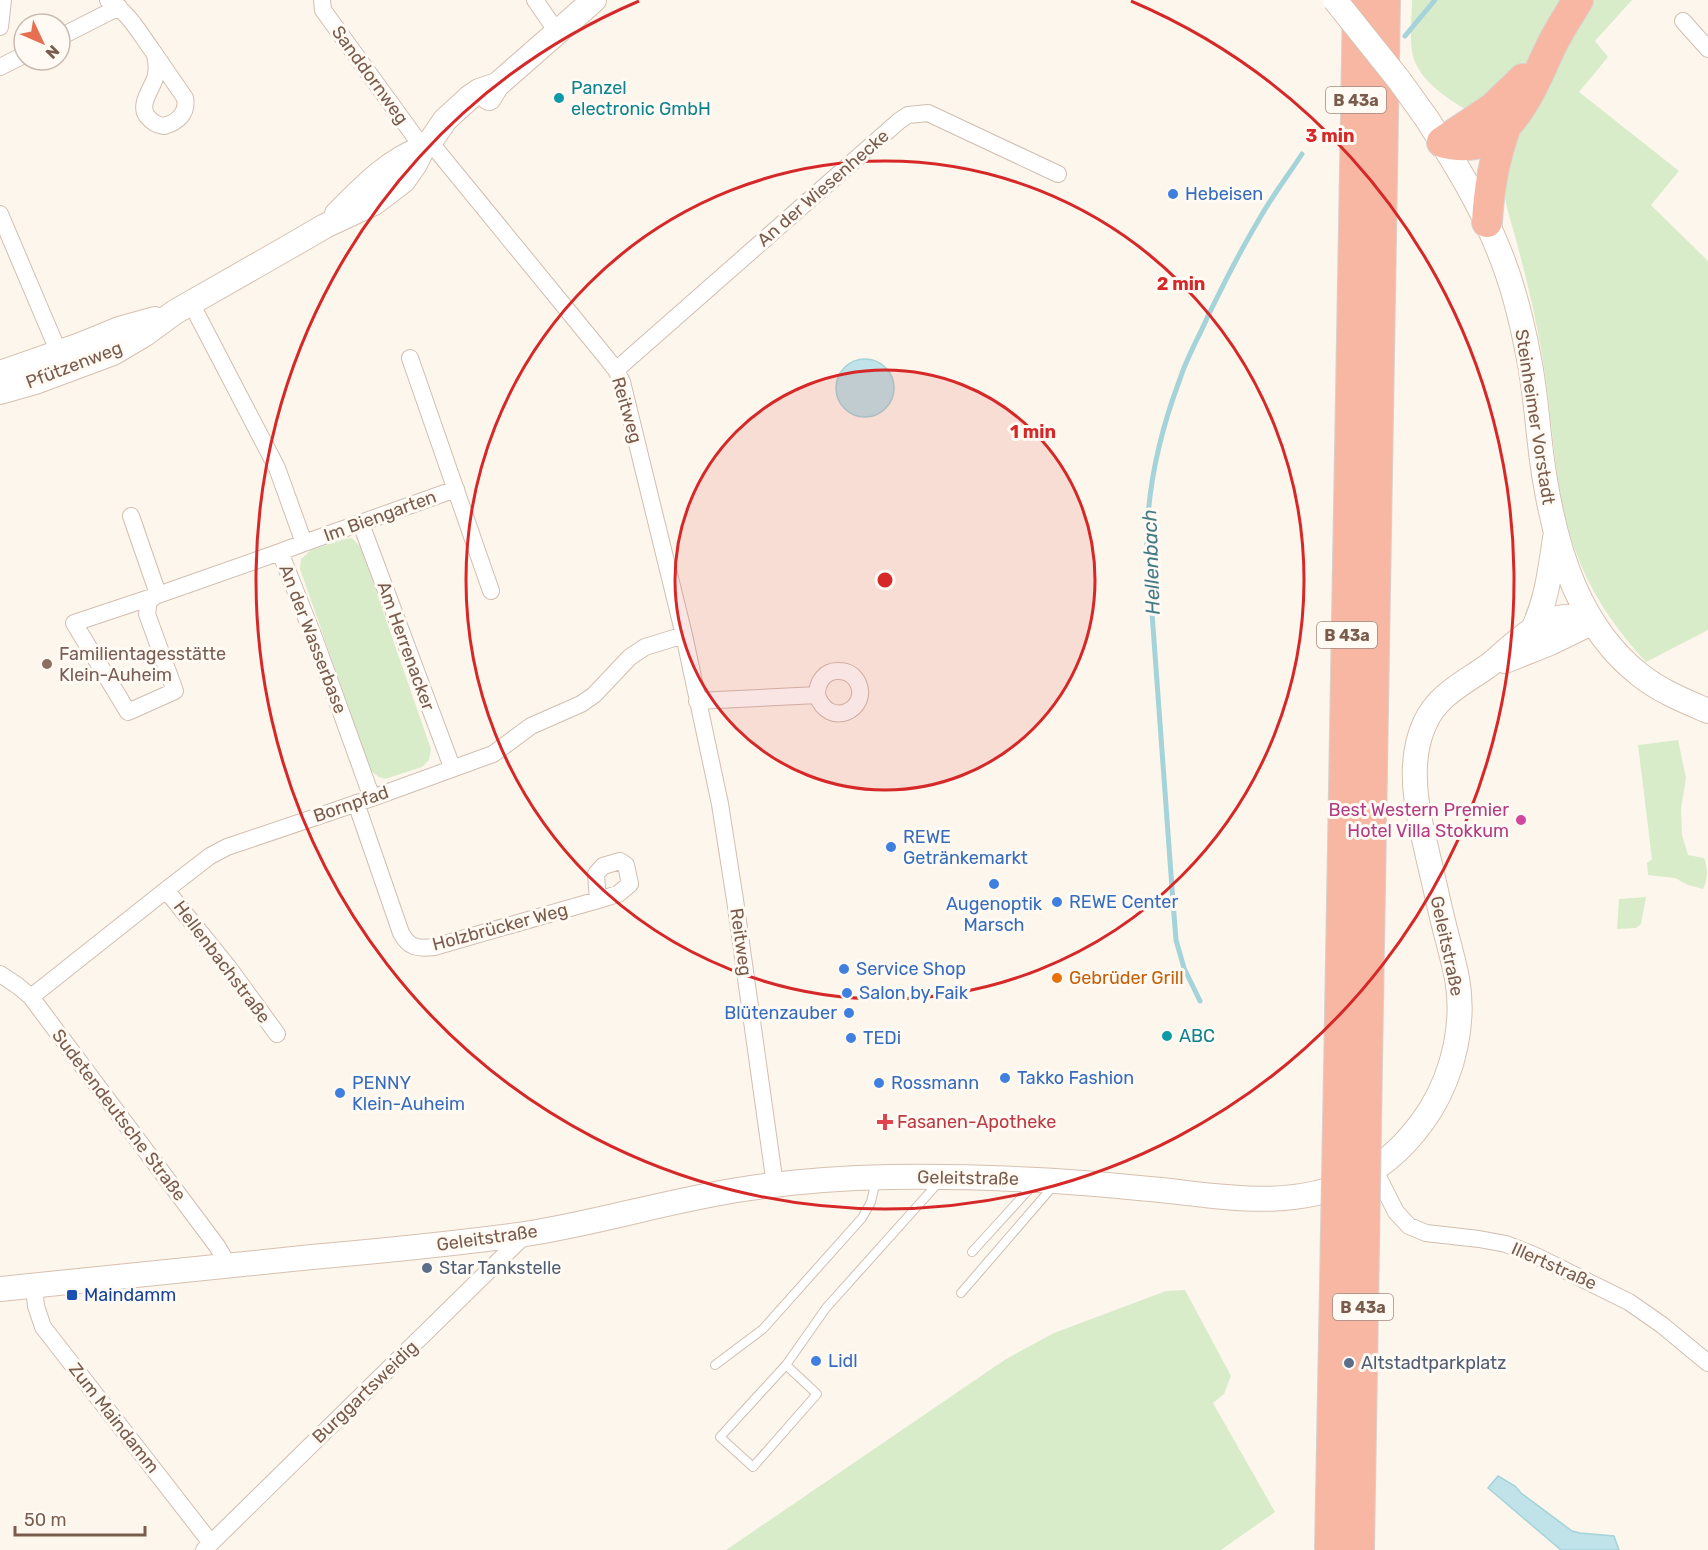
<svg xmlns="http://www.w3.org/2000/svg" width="1708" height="1550" font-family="Rubik,sans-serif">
	<rect width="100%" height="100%" fill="#fdf6ec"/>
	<path fill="#d8ecc9" d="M1412,0H1632L1595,41L1608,57L1579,92L1679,171L1651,205L1708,261V630L1646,662C1616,629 1593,597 1577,555C1552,490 1554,417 1541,349C1535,315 1527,281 1518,247C1514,231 1508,214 1505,198C1502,175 1509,158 1516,136C1484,118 1423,94 1413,56C1409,42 1412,15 1412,0Z
		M351,538L354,540L361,548L431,749L429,760L422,767L385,779L379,777L371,771L300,569L301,559L311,550L345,539Z
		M1678,740L1686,778L1681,809L1682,835L1688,855L1704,858C1708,869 1708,879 1703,889L1688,885L1675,878L1648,875L1647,863L1652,859L1638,745Z
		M1646,897L1641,924L1636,928L1617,929L1619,899Z
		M1185,1290L1231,1376L1224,1394L1213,1403L1275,1512L1221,1550H726L1006,1359L1054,1333L1166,1291Z"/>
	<path fill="#bfe3e8" stroke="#a5d3da" stroke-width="1.5" d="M836 388a29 29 0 1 1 58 0a29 29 0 1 1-58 0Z
		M1498,1476L1515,1486L1521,1493L1572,1531L1580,1533L1614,1536L1619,1550H1561L1488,1488Z"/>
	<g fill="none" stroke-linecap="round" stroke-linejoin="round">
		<path stroke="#a5d3da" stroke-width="5" d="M1405,36L1435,0
			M1200,1001L1184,968L1176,940L1173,902L1147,544C1147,487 1160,432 1180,379C1187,357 1199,337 1208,316C1223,285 1239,253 1257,223C1270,199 1287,177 1302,154"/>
		<defs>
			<path id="lane" d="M972,1252L1034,1184
				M961,1293L1055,1184
				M715,1365L763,1329L862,1218L871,1202L876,1180
				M786,1365L817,1394L753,1467L720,1437L786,1365L826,1308L939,1182"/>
			<path id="street" d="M108,0C128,12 139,32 152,50C163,66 174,82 185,98C188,113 178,122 164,126C156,125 152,122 147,116C138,104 153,88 156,75C157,68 157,62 155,55
				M322,0L323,10L423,148
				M535,0L557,32
				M1683,21L1708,49
				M0,27L3,0
				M60,37L119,7
				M0,67L24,55
				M430,142L605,356L616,370L622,382L684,635L720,804L735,900L775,1185
				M0,214L59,353
				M191,303L277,468L304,543L280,552L315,640L372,798
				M410,358L491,591
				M616,370L899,121L908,115L928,113L1058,174
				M131,516L158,594
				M361,524L452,767
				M304,543L456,489
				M155,596L74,623L128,712L175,691L147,614L149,601L155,596L280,552
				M697,701L817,695C829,730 870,709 858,683C854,675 847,671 839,671C825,670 817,682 817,695
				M356,803L401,933C409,948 418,949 434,947L598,900L618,894L630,884L626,865L620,861L603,866L596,874L598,900
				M166,890L229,968L277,1034
				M0,974L18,986L31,997L217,1246L229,1266
				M31,997L166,890L210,856L227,847L372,798L493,754L531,726L581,704L594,695L630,657L645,647L684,635
				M1374,1169L1396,1212L1409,1226L1426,1233L1479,1239L1506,1244L1536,1256L1629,1302L1662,1325L1708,1363
				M34,1285L36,1306L43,1327L211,1543
				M204,1550L526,1234"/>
			<path id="secondary" d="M489,98L497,85L594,0
				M1427,119C1453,160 1479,201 1497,246C1512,281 1522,321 1529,359C1537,399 1538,440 1545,480C1557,553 1580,628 1640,675C1660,691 1685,701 1708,711
				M337,214C362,189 389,160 423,148
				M0,373L80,345L119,329L155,319
				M0,392L35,382L113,353L145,334L175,312L294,244L325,226L374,203L403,181L415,164L423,148L430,142L445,120L469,98L479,91L497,85
				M1532,631C1547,601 1550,571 1555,538
				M1505,661L1550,643L1593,622
				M0,1289C104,1278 208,1267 312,1257C381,1251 450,1244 519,1235C595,1224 669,1200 744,1189C841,1174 938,1175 1036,1180C1078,1182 1119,1186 1161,1190C1226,1197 1295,1210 1356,1179C1388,1164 1412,1139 1431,1109C1454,1071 1465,1022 1457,978C1453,958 1447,938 1442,917C1435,887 1428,856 1421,826C1414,792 1410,755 1425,723C1437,696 1462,684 1485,668C1494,662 1502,654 1509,648C1537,625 1556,608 1593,622"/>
			<path id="highway" d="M1442,142C1504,160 1528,96 1548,53C1556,34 1568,17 1578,0
				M1442,142L1493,108L1523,79
				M1487,222C1489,187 1494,160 1506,126
				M1367,1064L1385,0
				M1339,1070L1358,0"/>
		</defs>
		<use href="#lane" stroke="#d1beb0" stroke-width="10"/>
		<use href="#street" stroke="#d1beb0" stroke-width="18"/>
		<use href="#secondary" stroke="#d6c0b0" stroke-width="26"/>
		<use href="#highway" stroke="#dad1cd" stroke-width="32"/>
		<use href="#lane" stroke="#fff" stroke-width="8"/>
		<use href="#street" stroke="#fff" stroke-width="16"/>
		<use href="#secondary" stroke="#fff" stroke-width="24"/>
		<use href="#highway" stroke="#f7b7a3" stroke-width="30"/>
		<defs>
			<path id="secondary-bridge" d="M1335,0L1399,80L1427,119"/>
			<path id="highway-bridge" d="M1330,1550L1339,1070
				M1359,1550L1367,1064"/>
		</defs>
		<use href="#secondary-bridge" stroke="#d6c0b0" stroke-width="26" stroke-linecap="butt"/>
		<use href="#highway-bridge" stroke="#dad1cd" stroke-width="32" stroke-linecap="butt"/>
		<use href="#secondary-bridge" stroke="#fff" stroke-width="24"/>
		<use href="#highway-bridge" stroke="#f7b7a3" stroke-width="30"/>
	</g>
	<circle cx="885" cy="580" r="210" fill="#d62828" fill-opacity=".12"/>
	<g fill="none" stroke="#d62828" stroke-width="3">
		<circle cx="885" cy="580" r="210"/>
		<circle cx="885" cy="580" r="419"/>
		<path d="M1131 1A629 629 0 1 1 639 1"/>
	</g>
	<g fill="#0f9aa8" stroke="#fffaf3" stroke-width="2">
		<circle cx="559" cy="98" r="6"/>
		<circle cx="1167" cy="1036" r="6"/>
	</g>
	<g fill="#3f7fe0" stroke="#fffaf3" stroke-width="2">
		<circle cx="1173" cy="194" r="6"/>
		<circle cx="891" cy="847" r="6"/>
		<circle cx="994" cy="884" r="6"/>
		<circle cx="1057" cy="902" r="6"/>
		<circle cx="844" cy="969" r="6"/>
		<circle cx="847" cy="993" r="6"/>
		<circle cx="849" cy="1013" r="6"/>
		<circle cx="851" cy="1038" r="6"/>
		<circle cx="1005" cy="1078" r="6"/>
		<circle cx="879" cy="1083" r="6"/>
		<circle cx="340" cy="1093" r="6"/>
		<circle cx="816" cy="1361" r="6"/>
	</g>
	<circle fill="#8d6e63" stroke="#fffaf3" stroke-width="2" cx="47" cy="664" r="6"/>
	<circle fill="#d1479c" stroke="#fffaf3" stroke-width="2" cx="1521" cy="820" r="6"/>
	<circle fill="#e8710a" stroke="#fffaf3" stroke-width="2" cx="1057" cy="978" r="6"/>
	<path fill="#e0444e" stroke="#fffaf3" stroke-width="2" d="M882 1113h6v6h6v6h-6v6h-6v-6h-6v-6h6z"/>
	<g fill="#5c6f8a" stroke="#fffaf3" stroke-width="2">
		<circle cx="427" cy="1268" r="6"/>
		<circle cx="1349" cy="1363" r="6"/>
	</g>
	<rect fill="#1a4fb4" stroke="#fffaf3" stroke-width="2" x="66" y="1289" width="12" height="12" rx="3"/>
	<g text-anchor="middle" stroke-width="6" stroke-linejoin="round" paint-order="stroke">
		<g fill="#fffaf3" stroke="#a28b7f" stroke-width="1.5">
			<rect x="1326" y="87" width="60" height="26" rx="4.5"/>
			<rect x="1317" y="622" width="60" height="26" rx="4.5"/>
			<rect x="1333" y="1294" width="60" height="26" rx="4.5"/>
		</g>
		<g font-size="16" font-weight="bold" fill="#7a5c4d">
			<text x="1356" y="106">B 43a</text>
			<text x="1347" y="641">B 43a</text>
			<text x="1363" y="1313">B 43a</text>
		</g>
		<g font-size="18" fill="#7a5c4d" stroke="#fffaf3">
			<text transform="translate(370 75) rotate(54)" y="6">Sanddornweg</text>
			<text transform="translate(823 188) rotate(-41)" y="6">An der Wiesenhecke</text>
			<text transform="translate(74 365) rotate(-21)" y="6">Pfützenweg</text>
			<text transform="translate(627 410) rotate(74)" y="6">Reitweg</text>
			<text transform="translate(1535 417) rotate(81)" y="6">Steinheimer Vorstadt</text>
			<text transform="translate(380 516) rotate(-20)" y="6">Im Biengarten</text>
			<text transform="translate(313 639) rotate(69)" y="6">An der Wasserbase</text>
			<text transform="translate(406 646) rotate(70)" y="6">Am Herrenacker</text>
			<text transform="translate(351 804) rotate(-19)" y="6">Bornpfad</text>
			<text transform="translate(500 927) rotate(-15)" y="6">Holzbrücker Weg</text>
			<text transform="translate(741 942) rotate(82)" y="6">Reitweg</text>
			<text transform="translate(1447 946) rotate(78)" y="6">Geleitstraße</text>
			<text transform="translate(222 962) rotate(53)" y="6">Hellenbachstraße</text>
			<text transform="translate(119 1115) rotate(53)" y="6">Sudetendeutsche Straße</text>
			<text transform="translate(968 1178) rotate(1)" y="6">Geleitstraße</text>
			<text transform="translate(487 1238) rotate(-8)" y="6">Geleitstraße</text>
			<text transform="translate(1554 1266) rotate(24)" y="6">Illertstraße</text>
			<text transform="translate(365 1392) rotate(-44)" y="6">Burggartsweidig</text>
			<text transform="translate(114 1418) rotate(52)" y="6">Zum Maindamm</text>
		</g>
		<g font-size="18" fill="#0d838f" stroke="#fffaf3" text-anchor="start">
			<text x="571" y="94">Panzel<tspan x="571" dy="21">electronic GmbH</tspan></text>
			<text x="1179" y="1042">ABC</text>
		</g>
		<g font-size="18" fill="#366cbe" stroke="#fffaf3" text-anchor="start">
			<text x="1185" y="200">Hebeisen</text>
			<text x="903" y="843">REWE<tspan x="903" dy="21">Getränkemarkt</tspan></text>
			<text x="1069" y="908">REWE Center</text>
			<text x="994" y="910" text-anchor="middle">Augenoptik<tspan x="994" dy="21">Marsch</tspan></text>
			<text x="856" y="975">Service Shop</text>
			<text x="859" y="999">Salon by Faik</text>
			<text x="837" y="1019" text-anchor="end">Blütenzauber</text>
			<text x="863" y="1044">TEDi</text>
			<text x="1017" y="1084">Takko Fashion</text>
			<text x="352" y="1089">PENNY<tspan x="352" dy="21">Klein-Auheim</tspan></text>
			<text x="891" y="1089">Rossmann</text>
			<text x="828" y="1367">Lidl</text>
		</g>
		<g font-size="18" fill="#785e54" stroke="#fffaf3" text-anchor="start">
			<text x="59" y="660">Familientagesstätte<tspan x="59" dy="21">Klein-Auheim</tspan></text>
		</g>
		<g font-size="18" fill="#b23c85" stroke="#fffaf3" text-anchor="end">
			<text x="1509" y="816">Best Western Premier<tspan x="1509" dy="21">Hotel Villa Stokkum</tspan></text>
		</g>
		<g font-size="18" fill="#c56008" stroke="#fffaf3" text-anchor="start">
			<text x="1069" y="984">Gebrüder Grill</text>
		</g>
		<g font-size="18" fill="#be3a42" stroke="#fffaf3" text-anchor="start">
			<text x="897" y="1128">Fasanen-Apotheke</text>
		</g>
		<g font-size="18" fill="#4e5e75" stroke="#fffaf3" text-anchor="start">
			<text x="439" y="1274">Star Tankstelle</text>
			<text x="1361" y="1369">Altstadtparkplatz</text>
		</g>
		<g font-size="18" fill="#164399" stroke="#fffaf3" text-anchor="start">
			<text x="84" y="1301">Maindamm</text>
		</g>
		<g font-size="20" font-style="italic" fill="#437c86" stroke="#fffaf3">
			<text transform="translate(1151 562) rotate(-92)" y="7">Hellenbach</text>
		</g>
	</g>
	<circle cx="885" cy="580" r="9" fill="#d62828" stroke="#fffaf3" stroke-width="3"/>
	<g font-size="18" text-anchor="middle" font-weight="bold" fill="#d62828" stroke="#fffaf3" stroke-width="6" stroke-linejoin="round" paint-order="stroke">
		<text x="1330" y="142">3 min</text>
		<text x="1181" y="290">2 min</text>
		<text x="1033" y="438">1 min</text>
	</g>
	<g transform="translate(42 42) rotate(134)"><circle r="28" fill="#fffaf3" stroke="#cabbb1" stroke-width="1.5"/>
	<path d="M0-4.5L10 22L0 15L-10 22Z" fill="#e76f51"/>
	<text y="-9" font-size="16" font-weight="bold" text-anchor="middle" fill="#7a5c4d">N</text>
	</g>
	<path d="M15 1526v9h130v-9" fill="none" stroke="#7a5c4d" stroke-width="3"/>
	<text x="24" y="1526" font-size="18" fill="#7a5c4d" stroke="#fffaf3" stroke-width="4.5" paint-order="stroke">50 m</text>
</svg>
